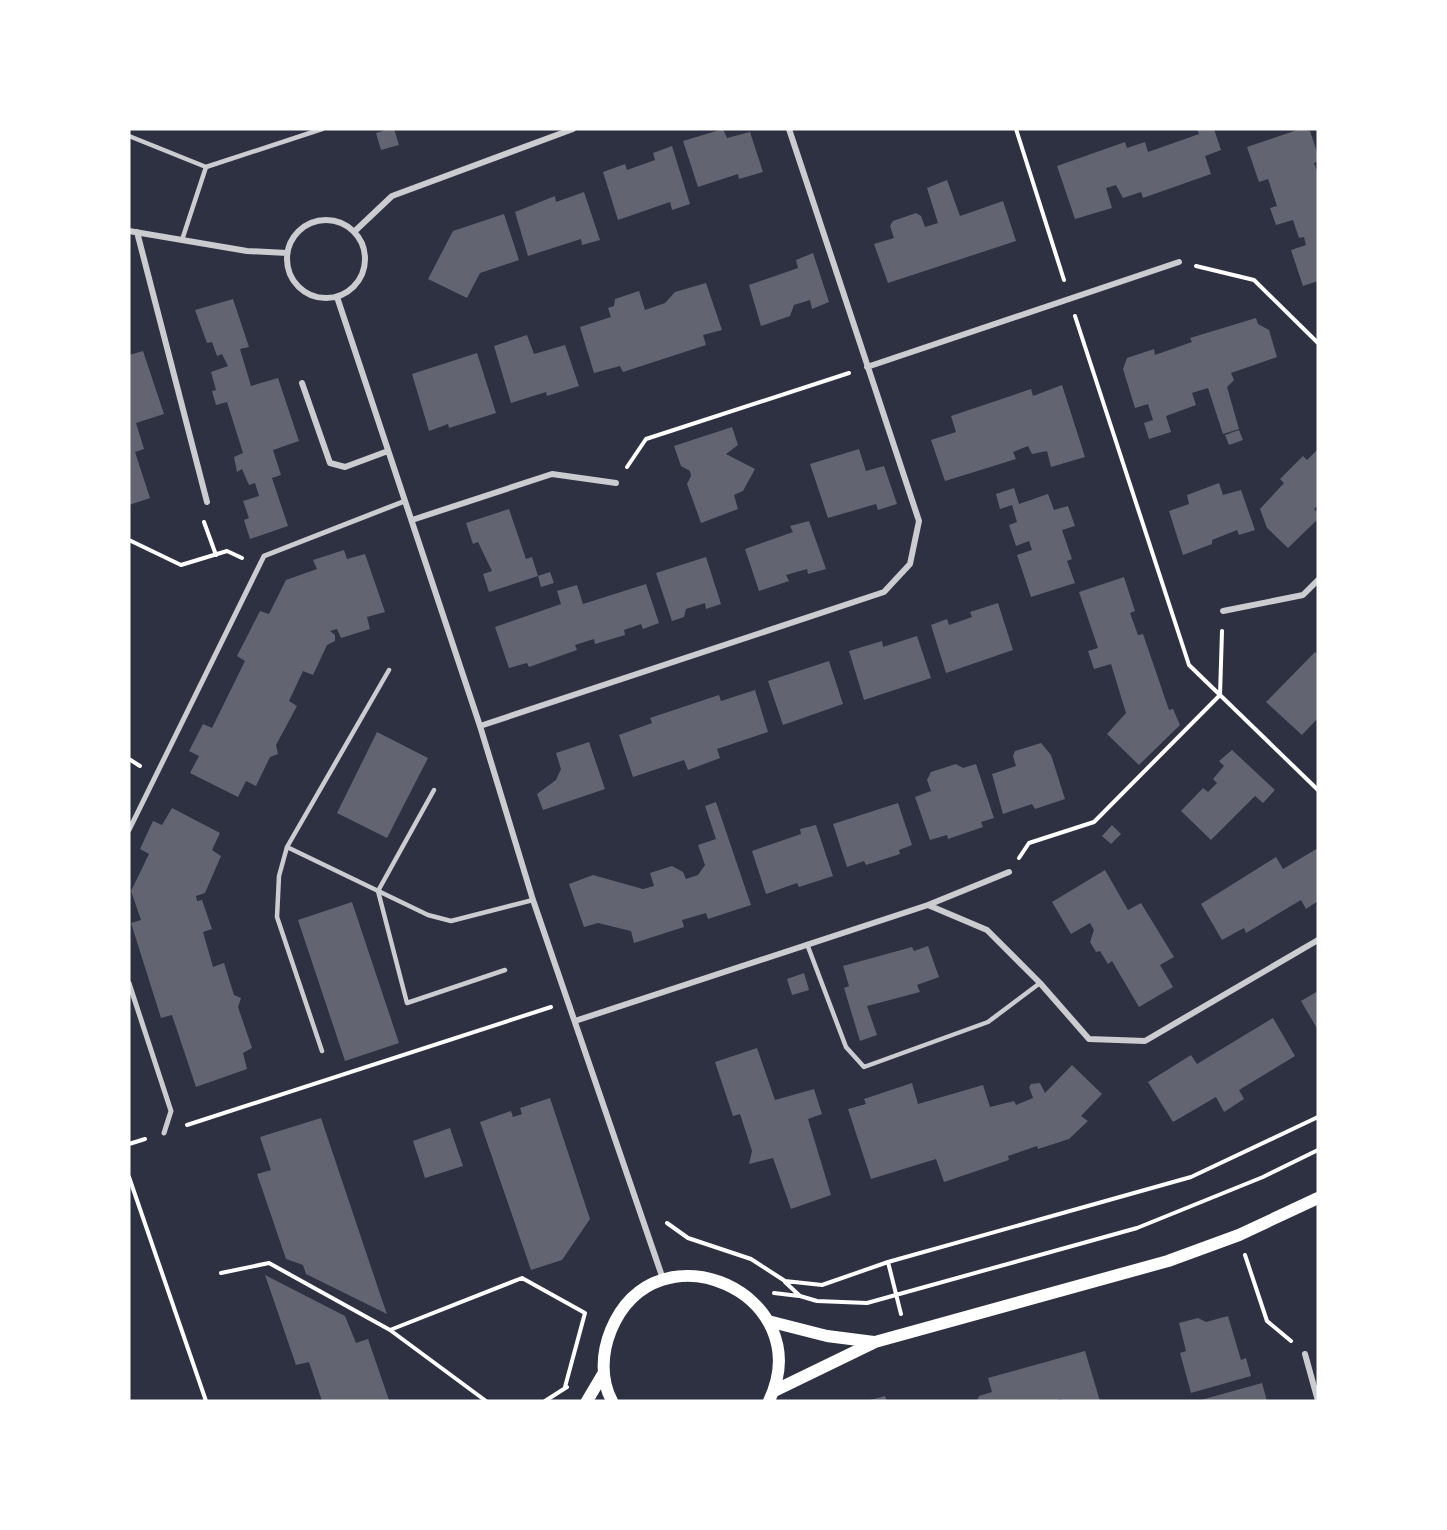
<svg xmlns="http://www.w3.org/2000/svg" width="1447" height="1530" font-family="Rubik,sans-serif">
	<rect width="100%" height="100%" fill="#2d3142"/>
	<path fill="#626471" d="M389,129H394L399,145L381,150L376,133Z
		M723,129L727,138L750,132L763,172L739,179L738,174L698,187L683,141Z
		M1197,129H1214L1221,150L1205,156L1211,174L1143,198L1141,192L1123,198L1116,185L1106,188L1112,208L1075,219L1057,166L1125,142L1127,148L1145,142L1148,152L1199,134Z
		M1300,129L1310,131L1318,155V161L1314,163L1318,175V281L1303,286L1291,250L1306,245L1304,237L1299,238L1293,220L1276,225L1270,208L1277,206L1268,179L1259,182L1247,147Z
		M672,146L690,204L672,210L670,202L618,220L603,172L625,164L627,170L655,160L653,153Z
		M947,180L960,216L1003,201L1016,241L888,283L874,244L894,238L890,226L893,221L916,213L921,216L925,227L938,223L927,188Z
		M584,192L600,240L582,245L581,239L528,256L515,212L555,196L556,202Z
		M504,214L519,260L480,273L467,298L428,279L453,231Z
		M813,253L829,302L812,309L810,300L794,305L790,316L761,326L749,285L798,268L796,260Z
		M706,283L722,330L703,335L706,345L623,372L620,366L594,373L580,327L611,317L608,308L614,306L615,299L639,291L645,310L665,303L675,292Z
		M233,299L249,347L240,349L251,386L278,378L299,441L273,450L281,475L272,478L288,526L250,539L244,520L249,518L243,501L259,496L255,483L249,485L242,469L237,472L234,457L243,453L227,402L216,405L212,391L216,390L211,372L228,366L222,354L217,356L212,342L207,343L195,310Z
		M1256,318L1258,324L1269,330L1277,357L1231,373L1234,380L1227,387L1239,429L1223,434L1208,388L1192,393L1196,405L1166,416L1171,432L1149,439L1144,423L1153,420L1148,404L1135,408L1123,369L1127,358L1154,349L1155,355L1192,342L1190,338Z
		M527,335L534,354L565,345L579,386L547,396L546,392L511,403L494,346Z
		M143,351L164,414L136,423L144,449L135,452L150,498L129,505V355Z
		M477,353L496,413L449,428L448,424L429,431L412,374Z
		M1062,385L1085,457L1051,467L1047,451L1032,454L1028,446L1013,452L1016,459L945,481L931,440L956,432L951,416L1031,389L1033,396Z
		M732,427L738,445L726,454L755,469L743,491L734,495L738,509L701,523L687,484L691,476L690,471L681,466L674,446Z
		M1239,430L1243,440L1229,445L1225,435Z
		M859,449L866,471L884,466L897,504L878,510L876,504L828,518L810,464Z
		M1318,449V505L1314,509L1318,513V519L1288,548L1267,528L1260,509L1284,483L1280,479L1303,456L1307,460Z
		M1219,483L1223,495L1241,490L1255,530L1239,535L1237,530L1212,540V544L1183,555L1169,511L1189,504L1187,495Z
		M1014,488L1019,504L1048,494L1054,510L1068,506L1075,526L1062,530L1072,559L1067,561L1075,583L1031,597L1017,555L1032,550L1029,541L1016,546L1009,525L1017,522L1012,505L1000,509L996,494Z
		M509,509L526,559L532,557L538,576L489,592L483,574L492,571L478,542L473,544L466,523Z
		M809,521L826,569L808,574L807,569L786,575L789,581L759,591L745,549L793,532L790,526Z
		M344,550L347,559L365,554L385,612L367,617L370,629L341,638L337,629L330,631L335,635V641L327,645L313,675L303,671L289,701L297,706L276,745L278,754L270,757L256,786L246,781L238,797L190,773L199,756L189,751L203,724L212,728L245,661L237,656L260,611L269,614L286,580L317,569L313,560Z
		M706,557L721,604L706,609L705,603L686,609L684,617L672,621L656,573Z
		M550,572L554,583L541,587L538,576Z
		M1124,577L1135,611L1130,613L1138,635L1143,634L1169,710L1173,709L1180,725L1139,765L1107,734L1126,713L1111,664L1094,669L1088,651L1098,648L1079,592Z
		M646,584L659,623L643,629L641,624L624,630L625,635L595,644L594,639L575,645L577,650L529,667L527,663L509,668L495,627L561,604L557,591L577,585L583,604Z
		M998,603L1013,650L946,673L931,625L947,619L949,625L972,617L970,612Z
		M917,636L931,678L864,700L849,651L882,641L883,647Z
		M1315,652L1318,655V718L1302,735L1266,702Z
		M829,661L843,704L783,725L768,681Z
		M755,690L768,732L717,749L720,758L688,770L684,760L633,777L619,735L652,723L650,718L719,695L721,701Z
		M377,732L428,758L387,838L337,813Z
		M589,742L605,789L543,810L537,794L556,780L561,769L556,753Z
		M1041,743L1051,755L1065,799L1035,809L1032,804L1003,814L992,774L1016,766L1013,756L1015,751Z
		M1232,750L1275,790L1263,803L1255,796L1211,840L1181,811L1203,788L1208,792L1217,783L1213,779L1224,766L1219,761Z
		M956,764L963,768L976,764L994,818L981,822L983,827L948,839L947,835L930,840L915,797L931,791L927,780L931,772Z
		M716,802L751,905L708,919L706,913L682,920L684,927L634,943L631,931L598,923L584,927L569,884L593,875L643,889L654,886L650,873L672,866L683,872L686,879L698,875L705,865L698,845L716,839L705,806Z
		M898,803L912,845L899,850L900,854L866,865L864,861L847,867L833,824Z
		M172,808L220,833L212,850L221,856L205,893L196,896L197,901L202,900L212,929L203,932L213,967L224,963L234,995L241,998L238,1007L252,1048L243,1053L247,1069L196,1087L172,1015L161,1018L131,923L141,920L131,891L149,854L140,849L153,821L162,825Z
		M816,825L833,876L799,887L797,883L766,894L752,851L801,834L800,829Z
		M1112,825L1121,834L1111,844L1102,836Z
		M1318,848V901L1306,909L1301,900L1246,933L1244,928L1222,940L1201,904L1276,857L1283,869Z
		M1105,870L1128,910L1141,903L1174,957L1160,965L1173,987L1139,1007L1112,961L1108,964L1100,951L1096,952L1090,942L1094,930L1090,923L1071,934L1052,902Z
		M352,902L399,1043L345,1061L298,920Z
		M928,946L939,977L917,985L920,992L867,1006L877,1035L860,1041L844,988L849,986L843,966L912,947L914,951Z
		M804,973L809,990L792,995L787,979Z
		M1318,991V1030L1301,1001Z
		M1273,1018L1295,1056L1239,1090L1244,1099L1224,1112L1216,1097L1173,1122L1148,1082L1191,1055L1197,1064Z
		M757,1048L775,1100L814,1089L822,1114L808,1119L831,1195L791,1209L773,1158L749,1164L752,1151L740,1114L733,1116L715,1062Z
		M1072,1065L1102,1094L1081,1116L1088,1121L1069,1139L1038,1149L1037,1146L1008,1156L1009,1160L944,1182L936,1159L871,1179L848,1109L866,1104L864,1099L912,1083L918,1104L983,1085L990,1107L1014,1101L1016,1105L1033,1098L1029,1087L1031,1084L1040,1083L1045,1093Z
		M550,1098L590,1219L562,1260L531,1270L480,1122L511,1111L513,1117L522,1114L520,1108Z
		M321,1118L380,1294L387,1314L306,1274L303,1265L286,1259L257,1174L271,1170L260,1137Z
		M450,1128L463,1166L425,1178L413,1141Z
		M265,1275L345,1316L356,1343L368,1339L389,1400L322,1401L309,1362L296,1365Z
		M1228,1316L1241,1360L1246,1358L1251,1376L1191,1393L1180,1353L1186,1351L1179,1323L1198,1318L1206,1322Z
		M1085,1351L1100,1401H1062L1061,1399L1052,1401H977L979,1396L992,1392L988,1378Z
		M1262,1383L1267,1401H1201V1400Z
		M885,1396L887,1401H870V1400Z"/>
	<g fill="none" stroke-linecap="round" stroke-linejoin="round">
		<path stroke="#fff" stroke-width="4" d="M1016,129L1064,280
			M1196,266L1254,280L1318,343
			M627,467L646,439L849,373
			M204,522L216,555
			M129,540L181,565L227,551L242,558
			M1222,631L1220,695L1318,790
			M129,759L140,766
			M1019,858L1029,843L1094,822L1220,695L1189,665L1075,316
			M187,1125L551,1007
			M129,1144L145,1139
			M129,1177L206,1401
			M667,1223L688,1238L751,1259L785,1281L822,1285L888,1262L1191,1177L1318,1117
			M1245,1255L1267,1321L1291,1341
			M888,1262L901,1314
			M221,1273L269,1263L390,1330L486,1401
			M785,1282L800,1296L817,1301L867,1303L1137,1228L1263,1177L1318,1150
			M774,1293L799,1296
			M390,1330L522,1278L585,1313L565,1387
			M545,1401L567,1387"/>
		<path stroke="#caccd0" stroke-width="4.5" d="M129,136L206,167L322,129
			M182,240L206,167
			M434,790L378,891L407,1003L505,970
			M287,847L428,915L451,921L533,900
			M807,944L846,1047L864,1067L988,1022L1040,983
			M322,1051L277,917L279,876L287,847L389,670"/>
		<path stroke="#caccd0" stroke-width="5" d="M129,830L264,556L405,501
			M129,983L171,1111L164,1133"/>
		<path stroke="#caccd0" stroke-width="6" d="M287 259a39 39 0 1 1 78 0a39 39 0 1 1-78 0Z
			M129,231L247,251L287,253
			M355,231L392,196L573,129
			M137,232L207,502
			M337,297L480,726L533,900L663,1279
			M867,367L1179,262
			M302,383L330,463L345,467L388,451
			M412,520L552,474L616,483
			M1223,611L1303,595L1318,580
			M480,726L884,592L910,564L919,521L789,129
			M928,905L1009,872
			M575,1021L928,905L987,930L1040,983L1089,1039L1145,1041L1318,940
			M1305,1354L1318,1401"/>
		<path stroke="#fff" stroke-width="12" d="M768,1321L827,1336L874,1342
			M774,1391L875,1342L1168,1261L1239,1235L1318,1198
			M587,1401L603,1374
			M612,1401C600,1379 602,1352 611,1330C657,1220 820,1295 769,1401"/>
	</g>
	<rect width="1447" height="1530" fill="none" stroke="#ffffff" stroke-width="261"/>
</svg>
